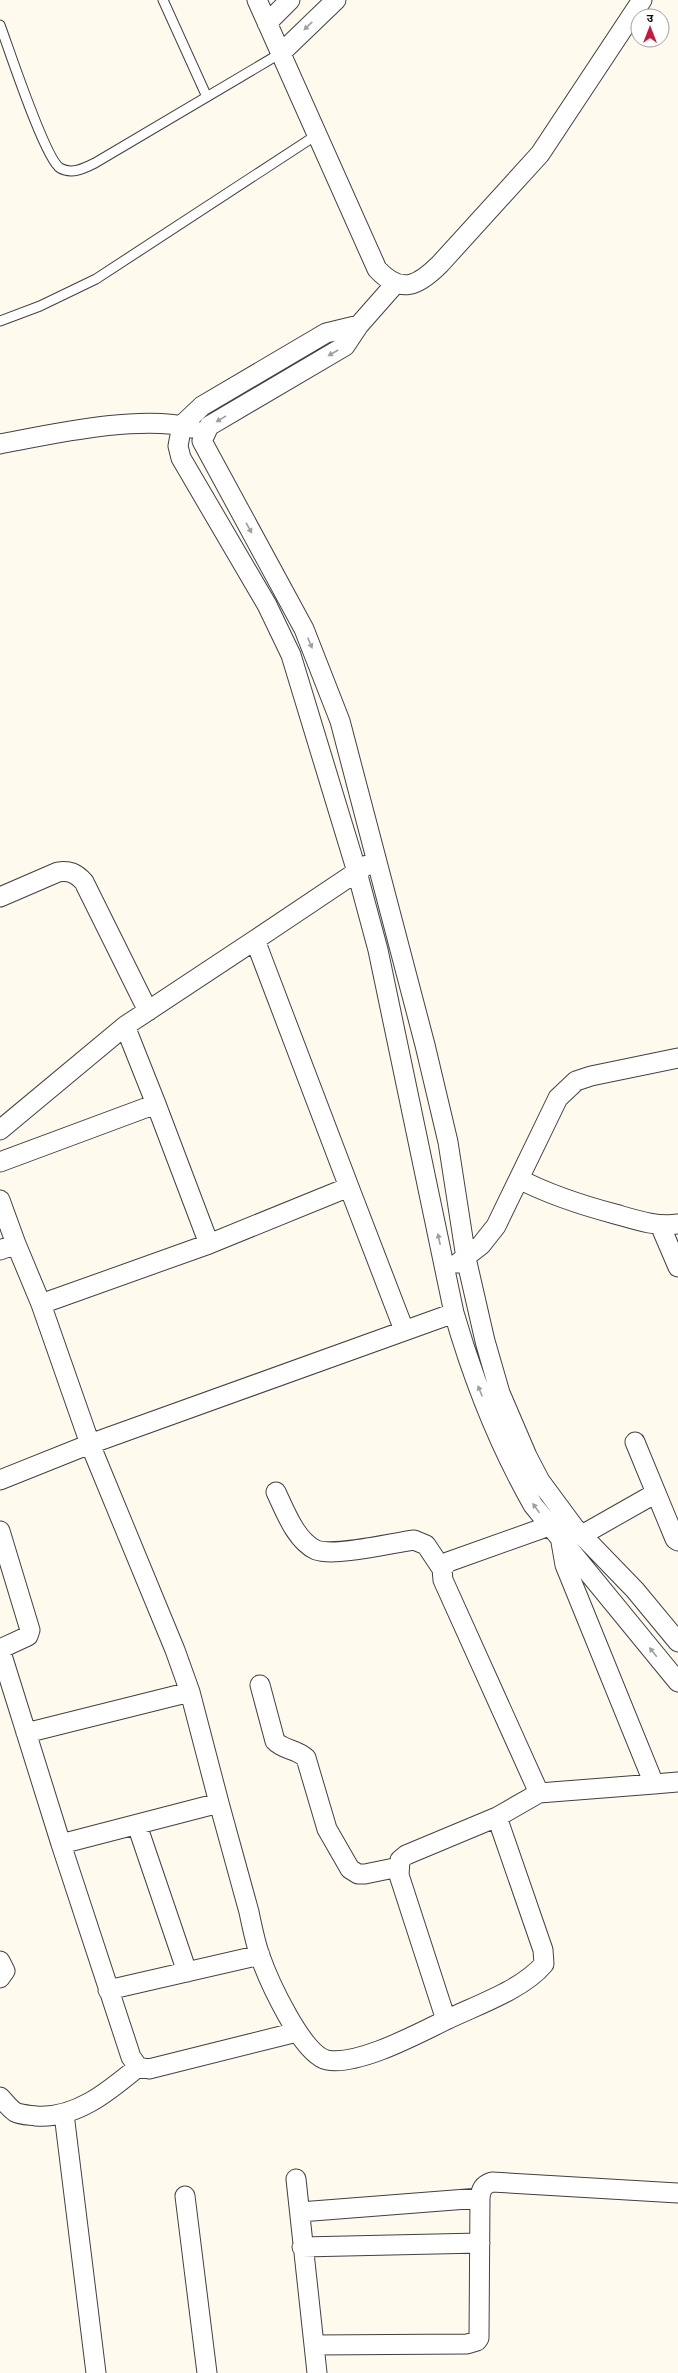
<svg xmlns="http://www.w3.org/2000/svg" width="678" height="2373" font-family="'Source Serif 4','Noto Sans Devanagari',serif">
	<rect width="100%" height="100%" fill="#fff9ee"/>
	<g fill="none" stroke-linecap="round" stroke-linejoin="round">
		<defs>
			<path id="service" d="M163,0L207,97
				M0,25C9,49 45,159 60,168C72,175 85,168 95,163L281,53
				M0,321L40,306L96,279L318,134"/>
			<path id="minor" d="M257,0L377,269C401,295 418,286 440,264L540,154L642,0
				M267,23L290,0
				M281,53L336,0
				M396,283L359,325L345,346L209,426L202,441L304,629L340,721L425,1045L448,1142L466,1258L485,1341L500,1393L527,1456L540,1481L574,1527L635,1590L678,1642
				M359,325L326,333L202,406L182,425L178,446L181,458L267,605L291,655L357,872L378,950L454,1313C473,1379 499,1445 533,1505L678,1682
				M0,444C53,434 141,414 192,428
				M0,897L58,872C69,870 76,873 84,882L148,1011
				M156,1104L125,1026L255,940
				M0,1130L125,1026
				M0,1162L156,1104L209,1244
				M519,1179C550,1195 581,1205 615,1214C636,1220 656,1227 678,1224
				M349,1187L255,940L367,865
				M0,1200L16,1244
				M660,1225L678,1267
				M0,1250L16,1244L41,1304L90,1444L0,1480
				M458,1263L481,1245L496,1226L558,1098L576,1081L591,1076L678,1058
				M41,1304L209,1244L349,1187L404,1330
				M635,1442L675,1539L678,1541
				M276,1492C285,1511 296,1541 316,1550C335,1557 392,1543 414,1540L426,1545L442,1569
				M559,1519L549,1526L448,1562L442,1569L443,1580L539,1793L654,1784
				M0,1531L30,1630L28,1636L0,1649L61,1844L219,1803C229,1839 239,1875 249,1912C252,1926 255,1942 260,1956C268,1979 302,2055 327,2060C358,2066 417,2034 446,2020
				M582,1535L656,1493
				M561,1542L565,1565L654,1784L678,1782
				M260,1685L275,1741C283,1750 297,1749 306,1758L327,1829L350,1869L358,1874H365L399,1867
				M26,1733L190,1692
				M219,1803L190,1692L175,1650L90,1444L454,1313
				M497,1817L543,1950L544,1964C522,1990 477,2005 446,2020L399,1875L400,1860L406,1855L497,1817L539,1793
				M137,1825L187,1972
				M61,1844L131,2057L138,2067L149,2069L297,2032
				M0,1961L5,1971L0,1978
				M108,1990L260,1955
				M0,2097C5,2102 9,2108 15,2112C21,2115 29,2115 36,2116C76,2119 109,2091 138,2067
				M64,2114L96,2373
				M296,2179L314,2345
				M185,2196L207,2373
				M300,2212L480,2198
				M302,2247L480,2243
				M317,2373L314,2345L467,2344L477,2341L479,2338L480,2198C481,2189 483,2185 492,2182L678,2193"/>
		</defs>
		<use href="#service" stroke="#414141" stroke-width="11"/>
		<use href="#minor" stroke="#414141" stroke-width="21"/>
		<use href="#service" stroke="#fff" stroke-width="9"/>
		<use href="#minor" stroke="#fff" stroke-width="19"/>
	</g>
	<defs><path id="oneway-solid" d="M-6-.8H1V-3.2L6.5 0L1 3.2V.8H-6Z"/></defs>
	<g fill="#9f9f9f">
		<use href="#oneway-solid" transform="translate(308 26) rotate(136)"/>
		<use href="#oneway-solid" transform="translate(333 353) rotate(150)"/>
		<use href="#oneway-solid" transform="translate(221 419) rotate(149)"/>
		<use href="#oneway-solid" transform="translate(249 528) rotate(61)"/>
		<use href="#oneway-solid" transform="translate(310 643) rotate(67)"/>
		<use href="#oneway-solid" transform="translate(439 1239) rotate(-102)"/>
		<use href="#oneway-solid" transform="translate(480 1391) rotate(-112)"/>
		<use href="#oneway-solid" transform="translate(536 1508) rotate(-126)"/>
		<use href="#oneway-solid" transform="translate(653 1652) rotate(-129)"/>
	</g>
	<g transform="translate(650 28)"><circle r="19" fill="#ffffff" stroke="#9f9f9f"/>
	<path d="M0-3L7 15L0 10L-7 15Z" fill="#cc1739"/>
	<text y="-6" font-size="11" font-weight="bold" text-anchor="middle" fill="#0e0e0e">उ</text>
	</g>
</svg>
